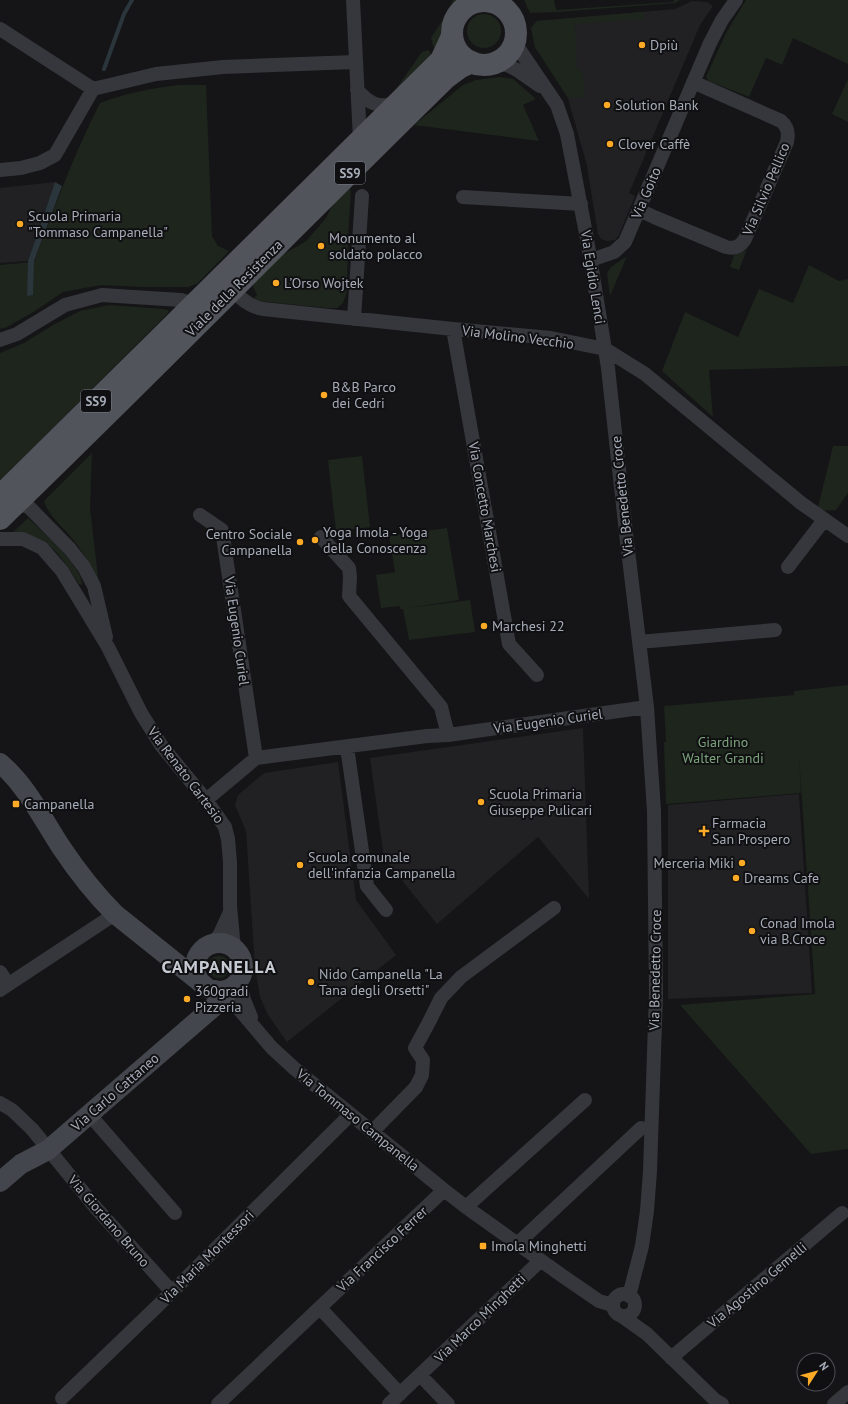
<svg xmlns="http://www.w3.org/2000/svg" width="848" height="1404" font-family="'PT Sans',sans-serif">
	<rect width="100%" height="100%" fill="#151517"/>
	<path fill="#212124" d="M692,1L707,2L713,6L700,25L629,193L635,196L619,235L615,240L607,241L601,239L598,234L587,166L568,98L535,47L531,28L537,21L675,9Z
		M55,182L28,261L0,263V188Z
		M583,728L589,899L538,837L437,924L384,858L370,758Z
		M338,762L356,900L396,955L287,1042L268,1015L260,997L255,967L246,831L235,805L238,795L264,773Z
		M799,794L812,993L668,999V805Z"/>
	<path fill="#1d251d" d="M453,0H462C446,13 444,34 439,52L433,46L431,38L447,13Z
		M524,0H554L556,10L673,2L674,0H680L675,3L557,12L530,13Z
		M746,0H848V64L793,38L782,65L766,58L749,97L709,81L706,77L726,33Z
		M643,12L644,19L575,24L577,68L583,73L585,97L568,98L535,47L531,28L537,21Z
		M467 31a17 17 0 1 1 34 0a17 17 0 1 1-34 0Z
		M428,50L435,58L393,98L384,99L391,96L422,52Z
		M500,77L513,79L536,99L523,105L539,141L414,125L463,85L476,80Z
		M848,79V122L832,114Z
		M179,85H206L212,236L218,246L229,251L197,284L188,287H141L101,285L63,292L35,311L7,327L0,329V265L34,262C54,208 74,154 100,103C126,93 152,88 179,85Z
		M349,186L351,192L348,237L347,292L343,303L337,308H328L259,301L254,298L257,295L253,287L255,281L278,257L305,242L315,231L326,218L334,202Z
		M747,249L739,270L730,267L734,255L743,252Z
		M627,256L610,296L607,273L611,267Z
		M809,265L839,281L848,279V366L709,370L713,417L662,371L685,312L738,337L759,289L793,303Z
		M109,305L163,309L168,310L169,312L0,481V353L24,343L53,325L80,311Z
		M833,446H848V493L836,510L817,511Z
		M92,453L90,508L99,586C93,568 83,551 70,536C61,525 48,515 44,501Z
		M362,456L370,527L336,531L328,460Z
		M28,518C41,530 84,568 82,585L79,584C69,569 59,550 42,541C34,536 21,536 12,533Z
		M447,528L459,600L409,608L470,600L475,632L409,640L403,609H400V606L381,608L376,575L395,572L389,536Z
		M848,685V1149L811,1154L680,1005L815,994L799,755L801,793L666,804L664,742H666L664,706L794,695V691Z
		M208 967a11 11 0 1 1 22 0a11 11 0 1 1-22 0Z"/>
	<path fill="#2a353c" d="M55,182L62,186L34,261L33,295L27,296L28,261Z"/>
	<g fill="none" stroke-linecap="round" stroke-linejoin="round">
		<path stroke="#2a353c" stroke-width="4" d="M104,69L124,14L132,0"/>
		<path stroke="#36373c" stroke-width="14" d="M353,0L360,140
			M0,29L93,89
			M516,37L519,49L557,105L567,134L587,239L608,368L627,542L647,707L654,811L656,994L650,1171L647,1211L642,1246L629,1296
			M493,63L507,65L517,70L540,86
			M93,89L156,74L223,67L355,62
			M357,90C369,103 377,108 395,104
			M0,170L21,168L40,163L55,155L93,89
			M463,197L581,204
			M639,210L654,217L726,247C735,249 740,247 745,239L787,142C789,133 788,127 781,121L693,82
			M591,260L614,252L625,242L710,43L722,20L736,0
			M232,289C241,299 249,306 263,309L453,329L551,338L605,349L645,374L801,503L848,536
			M354,319L362,196
			M453,329L509,644L537,675
			M0,340L17,334L65,305L102,295L181,300L188,302L193,306
			M10,501L29,507L70,549L84,567L94,586L106,637
			M200,515L222,530L256,758
			M321,537L349,568L350,577L349,596L441,707L448,735
			M0,539H23L42,548L62,571L108,647L141,713L161,745L206,800L225,827L228,839L230,862V907L234,948
			M788,567L824,520
			M639,642L775,630
			M347,747L367,886L386,910
			M206,800L256,758L427,736L448,735L647,707
			M212,944L220,934L230,912
			M0,972L8,984
			M239,979L244,1000L251,1017
			M0,990L115,914
			M225,997L238,1008L272,1048L295,1069L444,1190L466,1207L564,1277L599,1301L609,1304L613,1303
			M0,1103L12,1110L32,1129L96,1208L172,1292
			M89,1114L175,1213
			M372,1132L416,1087L422,1075L423,1060L415,1048L429,1022L441,998L461,977L554,908
			M466,1207L585,1100
			M517,1244L641,1128
			M613 1305a11 11 0 1 1 22 0a11 11 0 1 1-22 0Z
			M320,1308L400,1394
			M623,1317L647,1334L715,1400L722,1404
			M671,1358L842,1213
			M420,1375L448,1404
			M62,1398L172,1292L350,1115
			M218,1404L444,1190
			M389,1404L540,1261
			M834,1404L848,1392"/>
		<path stroke="#43464c" stroke-width="20" d="M0,763C27,786 42,818 61,847C77,871 94,893 115,914L205,986
			M195 967a24 24 0 1 1 48 0a24 24 0 1 1-48 0Z
			M0,1182L21,1164L48,1150L225,997L215,990"/>
		<path stroke="#51545b" stroke-width="22" d="M452 33a32 32 0 1 1 64 0a32 32 0 1 1-64 0Z
			M0,496L441,60L452,36
			M0,519C150,374 297,224 446,78L461,67L472,62"/>
	</g>
	<g fill="#fdaa27" stroke="#101012" stroke-width="1.5">
		<circle cx="642" cy="45" r="4"/>
		<circle cx="607" cy="105" r="4"/>
		<circle cx="610" cy="144" r="4"/>
		<circle cx="20" cy="224" r="4"/>
		<circle cx="321" cy="246" r="4"/>
		<circle cx="276" cy="283" r="4"/>
		<circle cx="324" cy="395" r="4"/>
		<circle cx="315" cy="540" r="4"/>
		<circle cx="300" cy="542" r="4"/>
		<circle cx="484" cy="626" r="4"/>
		<circle cx="481" cy="802" r="4"/>
		<rect x="12" y="800" width="8" height="8" rx="2"/>
		<path d="M702 825h4v4h4v4h-4v4h-4v-4h-4v-4h4z"/>
		<circle cx="742" cy="863" r="4"/>
		<circle cx="300" cy="865" r="4"/>
		<circle cx="736" cy="878" r="4"/>
		<circle cx="752" cy="931" r="4"/>
		<circle cx="311" cy="982" r="4"/>
		<circle cx="187" cy="999" r="4"/>
		<rect x="479" y="1242" width="8" height="8" rx="2"/>
	</g>
	<g text-anchor="middle" stroke-width="4" stroke-linejoin="round" paint-order="stroke">
		<g fill="#101012" stroke="#797d86" stroke-width="1">
			<rect x="335" y="162" width="30" height="22" rx="3"/>
			<rect x="81" y="390" width="30" height="22" rx="3"/>
		</g>
		<g font-size="13" font-weight="bold" fill="#a6acb8">
			<text x="350" y="178">SS9</text>
			<text x="96" y="406">SS9</text>
		</g>
		<g font-size="14" fill="#a6acb8" stroke="#101012" text-anchor="start">
			<text x="650" y="50">Dpiù</text>
			<text x="615" y="110">Solution Bank</text>
			<text x="618" y="149">Clover Caffè</text>
			<text x="28" y="221">Scuola Primaria<tspan x="28" dy="16">"Tommaso Campanella"</tspan></text>
			<text x="329" y="243">Monumento al<tspan x="329" dy="16">soldato polacco</tspan></text>
			<text x="284" y="288">L’Orso Wojtek</text>
			<text x="332" y="392">B&amp;B Parco<tspan x="332" dy="16">dei Cedri</tspan></text>
			<text x="323" y="537">Yoga Imola - Yoga<tspan x="323" dy="16">della Conoscenza</tspan></text>
			<text x="292" y="539" text-anchor="end">Centro Sociale<tspan x="292" dy="16">Campanella</tspan></text>
			<text x="492" y="631">Marchesi 22</text>
			<text x="489" y="799">Scuola Primaria<tspan x="489" dy="16">Giuseppe Pulicari</tspan></text>
			<text x="24" y="809">Campanella</text>
			<text x="712" y="828">Farmacia<tspan x="712" dy="16">San Prospero</tspan></text>
			<text x="308" y="862">Scuola comunale<tspan x="308" dy="16">dell'infanzia Campanella</tspan></text>
			<text x="734" y="868" text-anchor="end">Merceria Miki</text>
			<text x="744" y="883">Dreams Cafe</text>
			<text x="760" y="928">Conad Imola<tspan x="760" dy="16">via B.Croce</tspan></text>
			<text x="319" y="979">Nido Campanella "La<tspan x="319" dy="16">Tana degli Orsetti"</tspan></text>
			<text x="195" y="996">360gradi<tspan x="195" dy="16">Pizzeria</tspan></text>
			<text x="491" y="1251">Imola Minghetti</text>
		</g>
		<g font-size="14" fill="#a6acb8" stroke="#101012">
			<text transform="translate(766 189) rotate(-67)" y="5">Via Silvio Pellico</text>
			<text transform="translate(646 193) rotate(-67)" y="5">Via Goito</text>
			<text transform="translate(593 277) rotate(81)" y="5">Via Egidio Lenci</text>
			<text transform="translate(234 288) rotate(-45)" y="5">Viale della Resistenza</text>
			<text transform="translate(518 337) rotate(7)" y="5">Via Molino Vecchio</text>
			<text transform="translate(622 496) rotate(-96)" y="5">Via Benedetto Croce</text>
			<text transform="translate(485 507) rotate(80)" y="5">Via Concetto Marchesi</text>
			<text transform="translate(237 631) rotate(82)" y="5">Via Eugenio Curiel</text>
			<text transform="translate(548 721) rotate(-8)" y="5">Via Eugenio Curiel</text>
			<text transform="translate(186 775) rotate(53)" y="5">Via Renato Cartesio</text>
			<text transform="translate(655 970) rotate(-89)" y="5">Via Benedetto Croce</text>
			<text transform="translate(115 1092) rotate(-41)" y="5">Via Carlo Cattaneo</text>
			<text transform="translate(358 1120) rotate(39)" y="5">Via Tommaso Campanella</text>
			<text transform="translate(109 1221) rotate(49)" y="5">Via Giordano Bruno</text>
			<text transform="translate(382 1249) rotate(-43)" y="5">Via Francisco Ferrer</text>
			<text transform="translate(207 1257) rotate(-45)" y="5">Via Maria Montessori</text>
			<text transform="translate(757 1285) rotate(-40)" y="5">Via Agostino Gemelli</text>
			<text transform="translate(480 1318) rotate(-44)" y="5">Via Marco Minghetti</text>
		</g>
		<g font-size="14" fill="#7ca47c" stroke="#101012">
			<text x="723" y="747">Giardino<tspan x="723" dy="16">Walter Grandi</tspan></text>
		</g>
		<g font-size="18" font-weight="bold" letter-spacing="1" fill="#c7cbd4" stroke="#101012">
			<text x="219" y="973">CAMPANELLA</text>
		</g>
	</g>
	<g transform="translate(816 1372) rotate(54)"><circle r="19" fill="#101012" stroke="#4c4e54"/>
	<path d="M0-3L7 15L0 10L-7 15Z" fill="#fdaa27"/>
	<text y="-6" font-size="11" font-weight="bold" text-anchor="middle" fill="#a6acb8">N</text>
	</g>
</svg>
